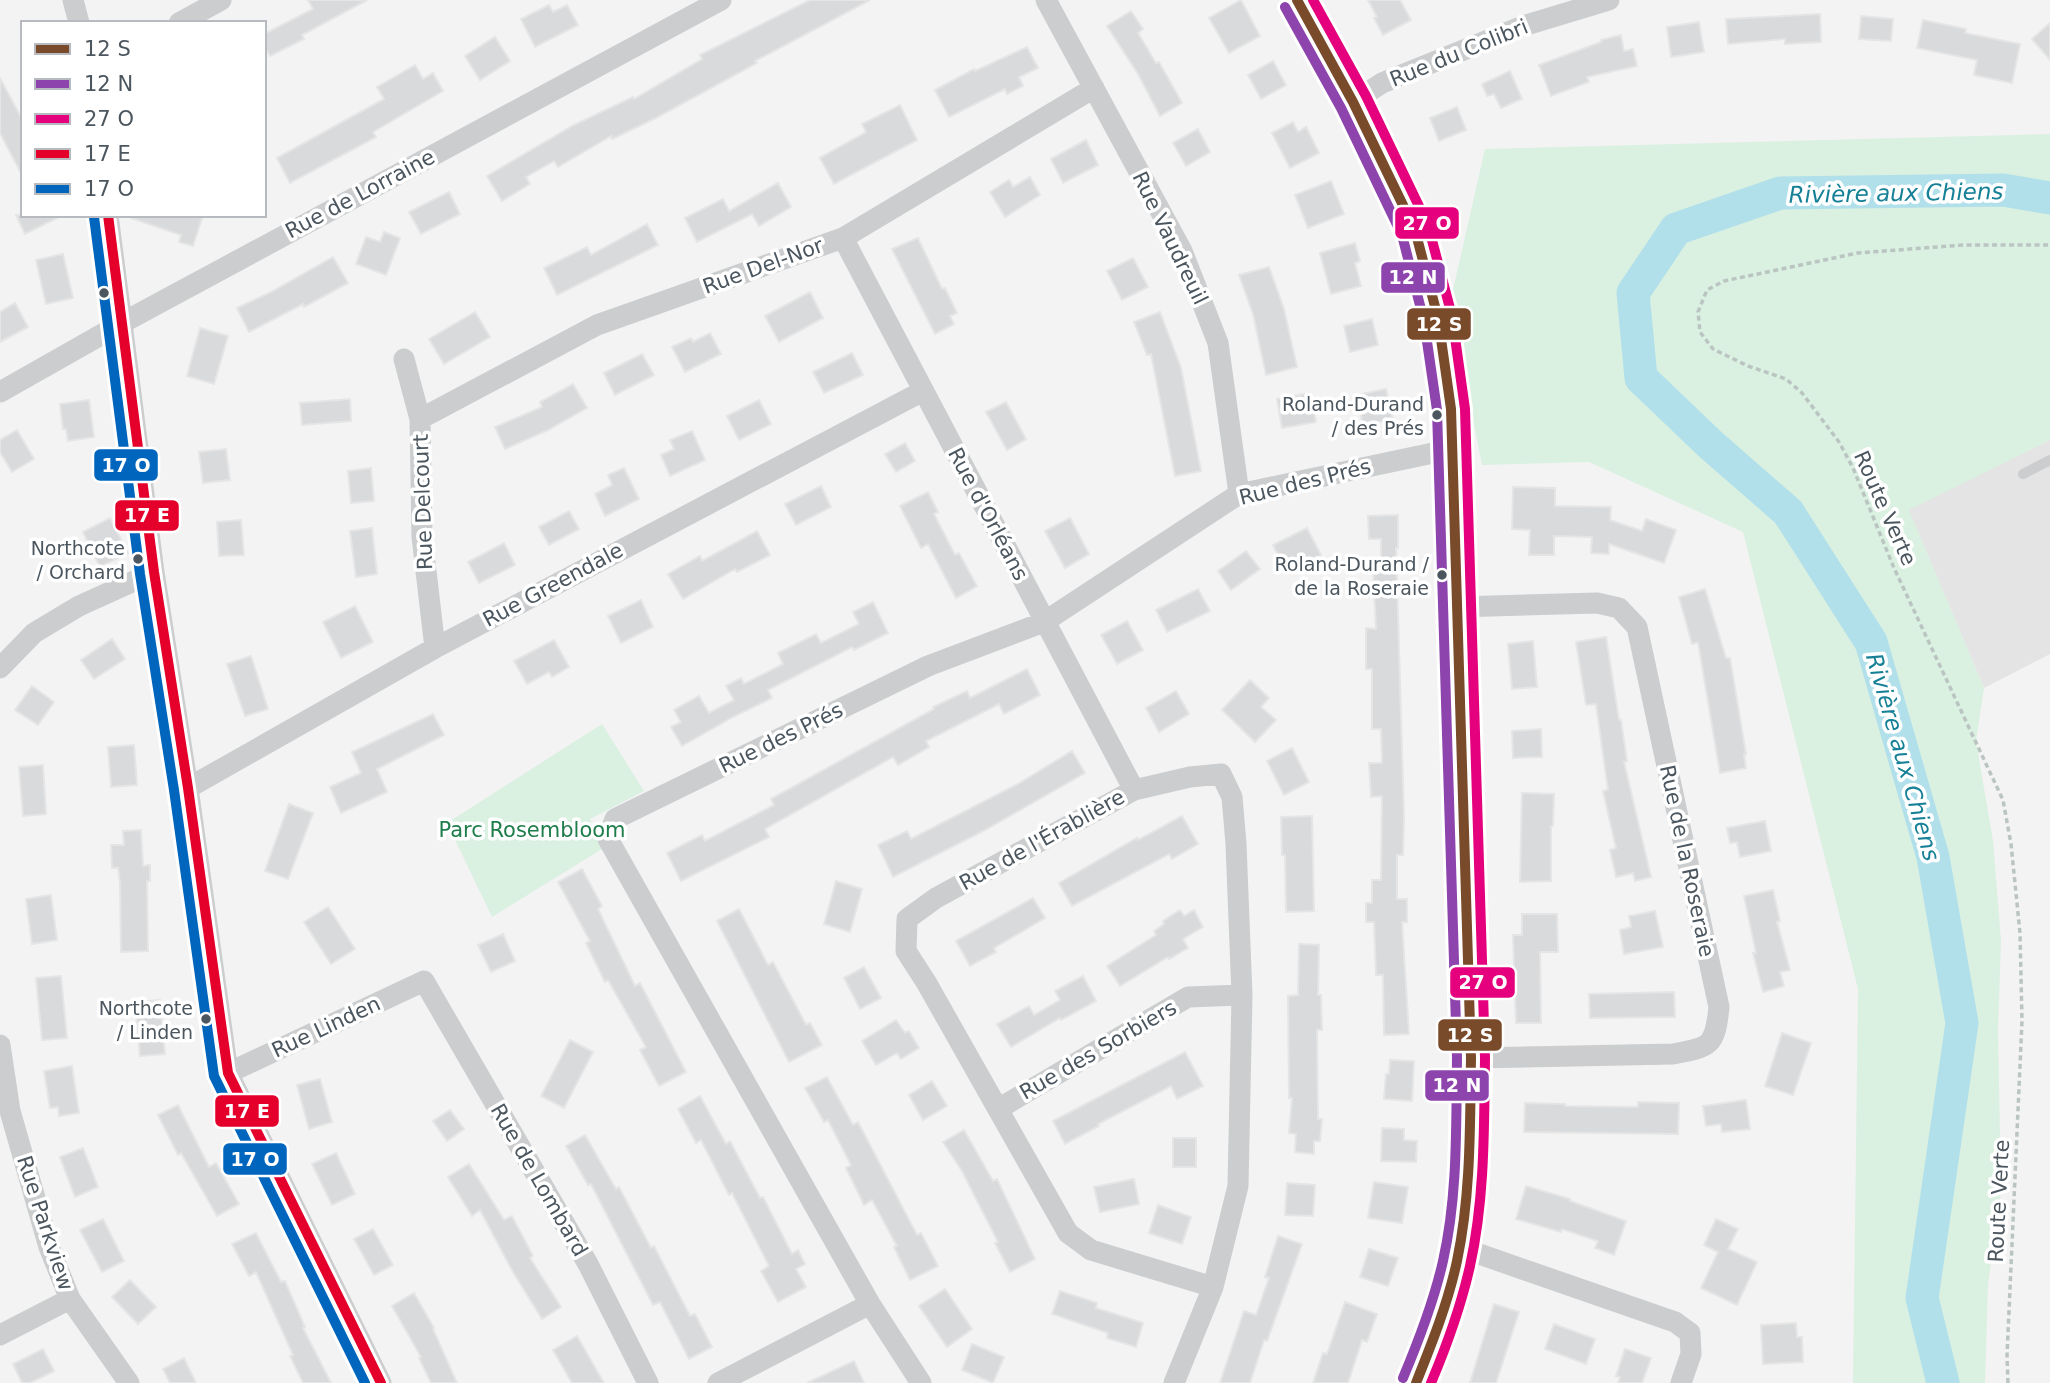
<svg xmlns="http://www.w3.org/2000/svg" width="2050" height="1383" font-family="'DejaVu Sans',sans-serif">
	<rect width="100%" height="100%" fill="#f3f3f3"/>
	<path fill="#e5e4e5" d="M2050,440V654L1984,688L1908,509Z"/>
	<path fill="#daf0e1" d="M2050,134V440L1909,510L1984,688L1976,741L1993,841L2001,940L1998,1028L2001,1193L1988,1284L1985,1383H1853L1858,989L1743,532L1589,462L1482,465L1450,303L1485,149Z
		M602,724L644,791L590,819L602,849L492,917L447,823Z"/>
	<g fill="none" stroke-linecap="round" stroke-linejoin="round">
		<path stroke="#b1e0eb" stroke-width="33" d="M1943,1383L1922,1298L1962,1023L1933,857L1871,642L1788,512L1710,444L1641,378L1633,293L1676,229L1780,193L2003,190L2050,198"/>
	</g>
	<path fill="#d9dadb" stroke="#e5e5e6" stroke-width="2" d="M308,0H367L302,35L304,39L270,56L264,46V34L313,9Z
		M810,0H870L755,61L757,63L656,118L612,139L611,136L558,167L554,161L526,177L530,184L502,201L487,176L574,125L633,97L634,99L702,59L700,55Z
		M1241,0L1260,36L1229,53L1209,18Z
		M1368,0H1400L1411,20L1383,35L1374,18L1377,17Z
		M549,5L553,12L567,5L578,25L535,47L521,19Z
		M1131,11L1143,29L1138,33L1156,63L1159,62L1182,103L1160,116L1138,74L1107,26Z
		M1820,14L1821,42L1785,44V39L1728,44L1726,19Z
		M1861,16L1893,19L1891,41L1859,39Z
		M1923,20L1966,29L1965,33L2020,44L2012,83L1974,75L1977,60L1917,48Z
		M1699,22L1704,52L1671,57L1667,27Z
		M2050,23V60L2032,39Z
		M1621,35L1624,51L1633,49L1637,66L1587,77L1589,82L1551,96L1539,65L1601,42V40Z
		M495,37L510,61L480,80L465,56Z
		M1027,47L1038,68L1019,77L1023,86L1007,94L1005,89L949,117L935,90L974,69L975,71Z
		M1273,61L1286,85L1261,99L1248,75Z
		M415,65L423,79L433,73L443,91L373,132L376,137L290,183L277,158L384,99L377,87Z
		M1510,71L1522,99L1501,108L1494,94L1487,96L1482,84Z
		M0,78L23,121V177L0,133Z
		M900,105L917,140L834,184L820,158L866,132L862,124Z
		M1457,107L1466,130L1439,141L1430,118Z
		M1293,122L1298,132L1306,127L1319,153L1290,168L1272,133Z
		M1198,129L1210,152L1186,166L1173,143Z
		M1086,140L1098,165L1063,183L1051,159Z
		M1030,177L1040,195L1005,217L990,192L1009,180L1013,187Z
		M1331,181L1344,214L1308,228L1295,195Z
		M778,183L791,207L759,226L752,214L697,242L685,218L723,199L729,211Z
		M449,192L460,214L421,234L409,212Z
		M16,215H63L25,234Z
		M131,215H203L193,246L179,242L181,235L131,218Z
		M647,224L658,245L557,295L544,268L587,247L591,255Z
		M384,232L400,238L386,275L356,264L366,237L380,242Z
		M918,238L942,289L945,288L957,313L950,316L954,324L935,334L892,249Z
		M1355,243L1360,261L1355,263L1361,286L1331,294L1320,253Z
		M63,254L73,298L46,304L36,260Z
		M333,257L348,283L304,307L303,304L249,332L237,308L271,292Z
		M1133,258L1148,287L1122,300L1107,271Z
		M1269,267L1284,309L1297,367L1266,375L1253,314L1239,275Z
		M810,292L823,318L779,342L765,316Z
		M15,303L28,327L0,342V312Z
		M475,312L490,337L444,364L429,339Z
		M1160,312L1181,368L1201,471L1175,476L1151,354L1147,355L1134,322Z
		M1372,319L1378,345L1350,352L1344,326Z
		M200,328L228,336L214,384L187,376Z
		M710,333L721,354L685,372L672,347L691,338L693,342Z
		M852,353L863,375L824,393L813,372Z
		M642,354L654,375L615,395L604,373Z
		M573,384L587,408L548,430L505,449L495,427L542,407L540,402Z
		M1386,389L1393,419L1363,426L1357,395Z
		M1310,393L1316,422L1282,428L1277,399Z
		M350,399L351,421L302,425L300,403Z
		M89,400L94,437L68,441L66,429H63L60,404Z
		M759,400L771,424L739,440L727,416Z
		M1006,402L1026,439L1007,450L986,412Z
		M17,430L34,459L12,472L0,452V440Z
		M692,431L705,460L670,476L661,455L674,449L670,440Z
		M905,443L915,461L896,472L885,454Z
		M226,449L230,480L203,483L199,452Z
		M371,468L374,501L351,503L348,471Z
		M624,468L639,499L605,516L595,494L612,485L608,475Z
		M821,486L831,507L796,525L785,504Z
		M1513,487L1555,488V506L1611,507L1610,520L1642,531L1646,519L1676,530L1664,563L1609,544V554L1591,553L1592,537L1554,536V555H1529L1530,530L1512,529Z
		M928,492L938,512L934,514L955,555L959,553L977,586L956,598L928,544L921,548L900,506Z
		M569,511L579,529L549,545L539,527Z
		M1398,515V548H1396L1404,817L1403,855H1397V899H1407V922H1402L1409,1034L1384,1035L1383,975H1376L1374,922H1366V903H1372V880H1381L1382,796L1371,797L1369,763H1382L1381,729H1372V669H1366V628L1376,629L1373,569H1381V539H1369L1368,516Z
		M110,518L128,553L100,567L83,532Z
		M1070,518L1089,554L1065,568L1045,531Z
		M241,520L244,555L219,556L217,522Z
		M372,528L377,574L356,577L350,531Z
		M1307,528L1321,555L1287,573L1273,545Z
		M757,531L770,555L737,572L735,569L683,599L668,574L700,556L702,561Z
		M504,543L515,565L479,583L468,562Z
		M1246,551L1260,569L1231,590L1218,571Z
		M1198,589L1210,611L1167,632L1156,610Z
		M1705,589L1726,658H1730L1746,754H1744L1746,768L1720,773L1698,642L1692,644L1679,597Z
		M641,600L653,627L621,643L608,616Z
		M873,602L888,633L854,650L852,647L768,690L772,698L733,717L682,746L671,727L681,722L674,710L699,696L709,713L734,700L726,686L741,678L744,684L783,664L778,653L816,634L821,643L859,624L853,612Z
		M355,606L373,642L341,658L323,622Z
		M1127,621L1143,650L1117,664L1101,635Z
		M1606,637L1619,720H1621L1627,761L1624,762L1651,877L1635,881L1633,873L1616,877L1610,850L1616,848L1603,791L1608,790L1596,704L1586,705L1576,642Z
		M112,639L125,659L94,679L81,660Z
		M554,640L569,667L552,677L549,672L527,684L514,661Z
		M1533,641L1537,687L1512,689L1508,644Z
		M251,656L268,709L245,716L227,664Z
		M1027,669L1040,695L1004,714L999,704L926,741L929,747L898,765L893,757L765,829L769,837L681,881L667,853L702,835L705,841L774,805L771,799L934,709L933,707L967,691L970,698Z
		M1250,680L1269,698L1261,707L1276,720L1255,742L1222,710Z
		M32,686L54,702L38,725L15,710Z
		M1176,691L1189,714L1159,732L1146,708Z
		M433,714L444,735L377,769L387,792L341,813L330,787L361,773L352,752Z
		M1541,729L1542,757L1513,758L1512,731Z
		M134,745L137,785L111,787L108,747Z
		M1292,748L1309,782L1284,795L1267,761Z
		M1072,751L1085,773L985,830L893,877L878,845L907,831L911,839L1018,784Z
		M43,765L46,814L23,816L19,767Z
		M1522,793L1554,794L1553,826H1551V881L1520,882Z
		M289,804L313,813L288,879L265,871Z
		M1182,816L1198,844L1172,859L1169,854L1072,906L1059,883L1137,838L1138,840Z
		M1312,816L1314,911L1286,912L1285,855H1282L1281,817Z
		M1765,821L1771,851L1740,857L1737,842L1730,843L1727,828Z
		M141,830L143,866L150,865V881H147L148,951L121,952L120,883L118,868H112L111,845H124L123,831Z
		M582,869L602,906L598,909L635,986L640,983L686,1072L659,1086L640,1050L646,1047L608,980L605,982L586,943L590,941L558,882Z
		M836,881L862,889L850,932L824,924Z
		M1773,890L1780,921L1777,922L1790,970L1780,972L1784,986L1763,992L1753,953H1756L1744,896Z
		M51,895L57,940L32,944L26,899Z
		M1033,898L1045,918L994,948L996,952L970,966L956,941Z
		M328,907L355,949L331,964L304,922Z
		M739,909L768,965L773,962L806,1025L810,1023L822,1045L789,1062L717,921Z
		M1180,910L1184,916L1194,910L1203,927L1183,939L1188,948L1169,959L1168,957L1120,986L1107,966L1156,935L1154,931L1164,924L1163,921Z
		M1655,911L1663,947L1624,954L1620,930L1631,927L1629,916Z
		M1522,914H1557L1558,952H1540L1541,1023H1516L1513,935H1522Z
		M503,934L515,961L491,972L478,945Z
		M1299,944L1319,945L1318,995H1321L1322,1030H1317L1318,1119H1322L1320,1141H1314V1154L1295,1152L1296,1134L1289,1133L1292,1098H1289L1288,996L1298,995Z
		M864,967L881,998L860,1009L844,978Z
		M61,976L67,1038L42,1040L36,978Z
		M1083,976L1096,1001L1061,1020L1060,1018L1011,1047L997,1024L1029,1006L1034,1015L1060,1000L1055,991Z
		M1674,992L1675,1017L1590,1018L1589,994Z
		M160,1000L165,1054L140,1056L135,1002Z
		M896,1020L905,1033L909,1031L919,1048L901,1059L897,1053L876,1065L862,1041Z
		M1782,1033L1811,1043L1793,1095L1765,1086Z
		M570,1040L593,1052L564,1108L541,1096Z
		M1185,1052L1203,1086L1177,1099L1171,1086L1098,1124L1099,1126L1065,1144L1053,1121Z
		M1390,1060L1414,1061L1412,1101L1384,1099L1386,1074H1389Z
		M72,1066L79,1113L59,1116L58,1107L50,1108L44,1071Z
		M827,1077L853,1125L858,1122L917,1235L921,1233L938,1266L910,1280L894,1247L897,1246L872,1200L864,1205L846,1168L851,1165L828,1120L824,1122L805,1088Z
		M320,1079L332,1122L309,1129L297,1085Z
		M932,1081L947,1106L923,1120L909,1095Z
		M700,1096L726,1144L730,1141L760,1198L763,1197L792,1254L798,1250L805,1264L796,1269L806,1287L778,1302L761,1271L769,1266L732,1193L729,1195L701,1140L696,1143L678,1109Z
		M1746,1100L1750,1129L1722,1132L1721,1124L1706,1126L1703,1106Z
		M1638,1102L1679,1103L1678,1134L1524,1132L1525,1103L1565,1104V1106L1638,1107Z
		M178,1105L209,1167L216,1163L239,1204L217,1216L181,1153L178,1155L158,1115Z
		M450,1110L464,1129L447,1141L433,1121Z
		M1382,1128L1404,1129V1140L1417,1141L1416,1162L1381,1161Z
		M964,1130L993,1181L997,1179L1035,1259L1010,1272L995,1243L998,1242L962,1171L943,1142Z
		M585,1135L616,1189L619,1187L651,1248L654,1246L690,1316L695,1314L712,1347L689,1359L660,1302L653,1305L591,1184L588,1185L566,1146Z
		M1173,1138H1196V1167H1173Z
		M83,1148L98,1187L75,1197L60,1157Z
		M336,1153L355,1194L332,1205L312,1164Z
		M469,1164L504,1220L512,1216L533,1256L530,1258L561,1307L542,1319L513,1272L480,1210L472,1216L448,1177Z
		M1134,1179L1139,1204L1100,1212L1094,1187Z
		M1374,1182L1408,1187L1402,1223L1368,1218Z
		M1287,1183L1315,1185L1313,1216L1285,1215Z
		M1526,1186L1570,1199V1201L1626,1221L1614,1255L1595,1248L1598,1241L1562,1229L1561,1232L1516,1219Z
		M1158,1205L1191,1217L1182,1244L1149,1233Z
		M103,1219L124,1261L102,1272L80,1230Z
		M1716,1219L1738,1229L1728,1249L1757,1262L1737,1305L1701,1288L1718,1252L1704,1245Z
		M373,1229L393,1265L374,1275L354,1239Z
		M256,1233L281,1282L285,1281L305,1327L303,1328L331,1383H303L290,1356L293,1355L256,1272L249,1276L232,1244Z
		M1278,1236L1302,1244L1267,1341L1264,1340L1250,1383H1220L1244,1311L1256,1315L1269,1278L1265,1277Z
		M1369,1249L1398,1258L1388,1286L1360,1277Z
		M130,1280L156,1307L138,1324L112,1297Z
		M945,1289L972,1329L947,1347L919,1306Z
		M1060,1291L1097,1303L1096,1308L1143,1323L1136,1347L1107,1338L1108,1333L1052,1314Z
		M414,1293L434,1328L433,1329L457,1383H431L419,1358L421,1357L392,1306Z
		M1345,1302L1377,1314L1367,1342L1362,1340L1348,1383H1313L1323,1353L1327,1354Z
		M1494,1304L1519,1312L1496,1383H1470Z
		M1796,1323L1797,1337H1802L1803,1362L1763,1364L1761,1325Z
		M1554,1324L1595,1339L1586,1364L1545,1349Z
		M577,1336L604,1383H572L553,1350Z
		M972,1344L1004,1357L993,1383L962,1370Z
		M43,1349L54,1371L30,1383H22L13,1364Z
		M1625,1349L1651,1358L1642,1383H1618L1620,1377L1616,1376Z
		M184,1358L196,1383H170L163,1369Z
		M854,1361L864,1383H807Z"/>
	<g fill="none" stroke-linecap="round" stroke-linejoin="round">
		<path stroke="#bac5c1" stroke-width="3.5" stroke-dasharray="5 3.5" stroke-linecap="butt" d="M2008,1383L2007,1356L2022,1021L2020,933L2011,844L2003,800L1894,568L1853,468L1839,442L1802,393L1786,379L1748,366L1713,349L1700,332L1698,312L1707,290L1724,281L1858,253L1963,245H2050"/>
		<path stroke="#cbcdce" stroke-width="10" d="M2023,474L2050,460"/>
		<path stroke="#cbcdce" stroke-width="21" d="M73,0L79,23
			M1046,0L1182,251L1218,343L1239,494
			M179,23L221,0
			M1353,102L1382,83L1523,26L1609,0
			M108,215L154,572L188,788L228,1073L381,1383
			M843,238L1134,790
			M404,359L420,419L422,537L435,648
			M0,392L122,323L721,0
			M420,419L597,325L843,238L1094,88
			M1457,607L1597,603L1619,608L1637,627L1719,1007C1715,1046 1711,1047 1673,1054L1471,1058
			M0,668L34,633L79,606L154,572
			M188,788L435,648L923,391
			M0,1045L10,1111L49,1247L70,1299L129,1383
			M228,1073L424,981L588,1264L648,1383
			M998,1109L1188,997L1242,995
			M1459,1247L1675,1322L1690,1333L1691,1354L1681,1383
			M870,1304L921,1383
			M0,1335L70,1299
			M718,1383L870,1304L608,839L615,819L928,666L1044,622L1239,494L1452,449
			M1174,1383L1213,1287L1238,1186L1242,995L1236,844L1232,797L1221,774L1190,777L1134,790L936,898L907,919L906,951L926,982L1068,1233L1091,1250L1213,1287"/>
		<path stroke="#cbcdce" stroke-width="26" d="M1297,0L1353,102L1415,230L1438,318L1451,409L1471,1058C1470,1121 1470,1183 1460,1245C1453,1289 1433,1342 1416,1383"/>
		<defs>
			<path id="bus-1" d="M1297,0L1353,102L1415,230L1438,318L1451,409L1471,1058C1470,1125 1471,1195 1457,1261C1448,1303 1432,1343 1416,1383"/>
			<path id="bus-2" d="M1285,7L1341,108L1402,235L1424,321L1437,410L1457,1058C1456,1125 1458,1195 1443,1261C1434,1301 1419,1340 1403,1378"/>
			<path id="bus-3" d="M1313,0L1366,96L1428,225L1452,316L1465,409L1485,1058C1484,1127 1485,1198 1470,1266C1461,1306 1447,1345 1431,1383"/>
			<path id="bus-4" d="M108,215L154,572L188,788L228,1073L381,1383"/>
			<path id="bus-5" d="M94,217L140,574L174,790L214,1076L365,1383"/>
		</defs>
		<use href="#bus-1" stroke="#fff" stroke-width="16"/>
		<use href="#bus-2" stroke="#fff" stroke-width="16"/>
		<use href="#bus-3" stroke="#fff" stroke-width="16"/>
		<use href="#bus-4" stroke="#fff" stroke-width="16"/>
		<use href="#bus-5" stroke="#fff" stroke-width="16"/>
		<use href="#bus-1" stroke="#7a4b2a" stroke-width="10"/>
		<use href="#bus-2" stroke="#8e44ad" stroke-width="10"/>
		<use href="#bus-3" stroke="#e5007d" stroke-width="10"/>
		<use href="#bus-4" stroke="#e4002b" stroke-width="10"/>
		<use href="#bus-5" stroke="#0065bd" stroke-width="10"/>
	</g>
	<g fill="#4b565f" stroke="#fff" stroke-width="2.5">
		<circle cx="104" cy="293" r="6"/>
		<circle cx="1437" cy="415" r="6"/>
		<circle cx="138" cy="559" r="6"/>
		<circle cx="1442" cy="575" r="6"/>
		<circle cx="206" cy="1019" r="6"/>
	</g>
	<g text-anchor="middle" stroke-width="7" stroke-linejoin="round" paint-order="stroke">
		<g font-size="19" fill="#4b565f" stroke="#fff" text-anchor="end">
			<text x="1424" y="411">Roland-Durand<tspan x="1424" dy="24">/ des Prés</tspan></text>
			<text x="125" y="555">Northcote<tspan x="125" dy="24">/ Orchard</tspan></text>
			<text x="1429" y="571">Roland-Durand /<tspan x="1429" dy="24">de la Roseraie</tspan></text>
			<text x="193" y="1015">Northcote<tspan x="193" dy="24">/ Linden</tspan></text>
		</g>
		<g font-size="21" fill="#4b565f" stroke="#fff">
			<text transform="translate(1459 53) rotate(-22)" y="7">Rue du Colibri</text>
			<text transform="translate(360 194) rotate(-28)" y="7">Rue de Lorraine</text>
			<text transform="translate(1170 238) rotate(64)" y="7">Rue Vaudreuil</text>
			<text transform="translate(763 266) rotate(-20)" y="7">Rue Del-Nor</text>
			<text transform="translate(1305 482) rotate(-14)" y="7">Rue des Prés</text>
			<text transform="translate(423 502) rotate(-92)" y="7">Rue Delcourt</text>
			<text transform="translate(1885 508) rotate(66)" y="7">Route Verte</text>
			<text transform="translate(988 514) rotate(62)" y="7">Rue d'Orléans</text>
			<text transform="translate(553 585) rotate(-28)" y="7">Rue Greendale</text>
			<text transform="translate(781 738) rotate(-26)" y="7">Rue des Prés</text>
			<text transform="translate(1042 840) rotate(-29)" y="7">Rue de l'Érablière</text>
			<text transform="translate(1687 861) rotate(78)" y="7">Rue de la Roseraie</text>
			<text transform="translate(326 1027) rotate(-25)" y="7">Rue Linden</text>
			<text transform="translate(1098 1050) rotate(-30)" y="7">Rue des Sorbiers</text>
			<text transform="translate(539 1180) rotate(60)" y="7">Rue de Lombard</text>
			<text transform="translate(1999 1201) rotate(-87)" y="7">Route Verte</text>
			<text transform="translate(45 1223) rotate(72)" y="7">Rue Parkview</text>
		</g>
		<g font-size="21" fill="#1e7d4b" stroke="#fff">
			<text x="532" y="837">Parc Rosembloom</text>
		</g>
		<g font-size="23" font-style="italic" fill="#168097" stroke="#fff">
			<text transform="translate(1896 193) rotate(-1)" y="8">Rivière aux Chiens</text>
			<text transform="translate(1903 757) rotate(74)" y="8">Rivière aux Chiens</text>
		</g>
	</g>
	<g stroke="#fff" stroke-width="2.5">
		<rect x="1394" y="206" width="66" height="34" rx="7" fill="#e5007d"/>
		<rect x="1380" y="261" width="66" height="33" rx="7" fill="#8e44ad"/>
		<rect x="1406" y="307" width="66" height="34" rx="7" fill="#7a4b2a"/>
		<rect x="93" y="448" width="66" height="34" rx="7" fill="#0065bd"/>
		<rect x="114" y="499" width="66" height="33" rx="7" fill="#e4002b"/>
		<rect x="1449" y="966" width="67" height="33" rx="7" fill="#e5007d"/>
		<rect x="1437" y="1018" width="66" height="34" rx="7" fill="#7a4b2a"/>
		<rect x="1424" y="1069" width="66" height="33" rx="7" fill="#8e44ad"/>
		<rect x="214" y="1094" width="66" height="34" rx="7" fill="#e4002b"/>
		<rect x="222" y="1142" width="66" height="34" rx="7" fill="#0065bd"/>
	</g>
	<g font-size="19" text-anchor="middle" font-weight="bold" fill="#fff">
		<text x="1427" y="230">27 O</text>
		<text x="1413" y="284">12 N</text>
		<text x="1439" y="331">12 S</text>
		<text x="126" y="472">17 O</text>
		<text x="147" y="522">17 E</text>
		<text x="1483" y="989">27 O</text>
		<text x="1470" y="1042">12 S</text>
		<text x="1457" y="1092">12 N</text>
		<text x="247" y="1118">17 E</text>
		<text x="255" y="1166">17 O</text>
	</g>
	<rect x="21" y="21" width="245" height="196" fill="#ffffff" stroke="#b7bbbf" stroke-width="2"/>
	<rect x="35" y="44" width="35" height="10" fill="#7a4b2a" stroke="#b7bbbf" stroke-width="2"/>
	<text x="84" y="56" font-size="21" fill="#4b565f">12 S</text>
	<rect x="35" y="79" width="35" height="10" fill="#8e44ad" stroke="#b7bbbf" stroke-width="2"/>
	<text x="84" y="91" font-size="21" fill="#4b565f">12 N</text>
	<rect x="35" y="114" width="35" height="10" fill="#e5007d" stroke="#b7bbbf" stroke-width="2"/>
	<text x="84" y="126" font-size="21" fill="#4b565f">27 O</text>
	<rect x="35" y="149" width="35" height="10" fill="#e4002b" stroke="#b7bbbf" stroke-width="2"/>
	<text x="84" y="161" font-size="21" fill="#4b565f">17 E</text>
	<rect x="35" y="184" width="35" height="10" fill="#0065bd" stroke="#b7bbbf" stroke-width="2"/>
	<text x="84" y="196" font-size="21" fill="#4b565f">17 O</text>
</svg>
